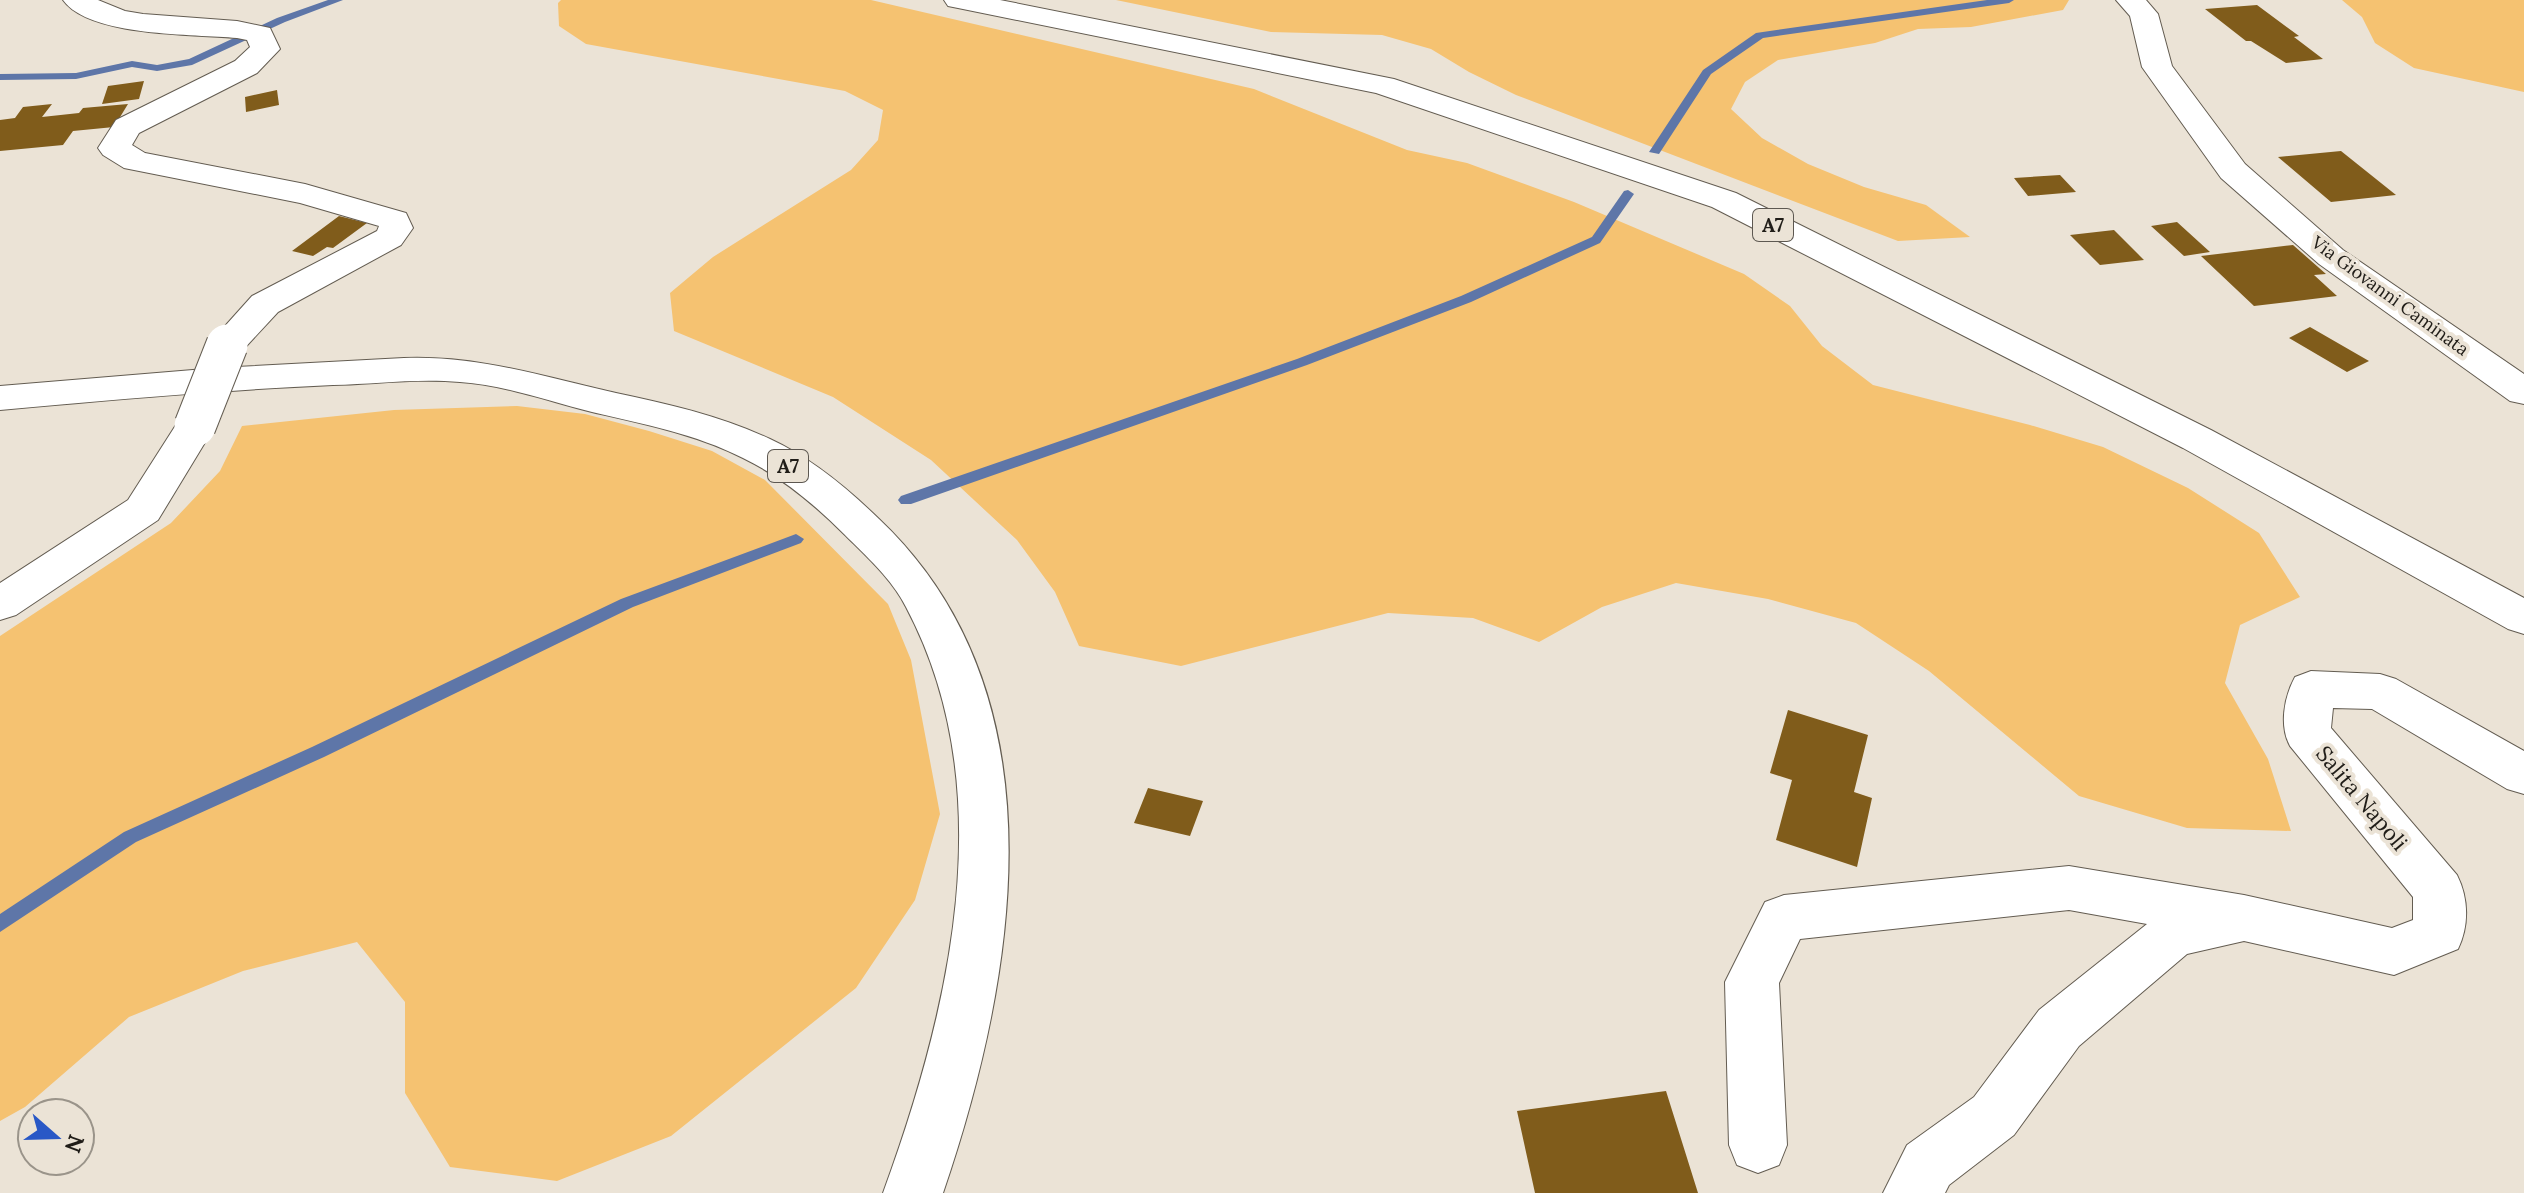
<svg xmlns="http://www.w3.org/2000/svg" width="2524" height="1193" font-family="Lora,serif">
	<rect width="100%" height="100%" fill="#ebe3d6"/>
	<path fill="#f5c271" d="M561,0H871L1254,89L1407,150L1467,163L1574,202L1744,274L1790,306L1822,346L1873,385L2030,425L2103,447L2188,488L2259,533L2300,597L2240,625L2225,683L2268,759L2291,831L2187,828L2079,796L1929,671L1856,623L1768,599L1676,583L1602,607L1539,642L1473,618L1388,613L1181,666L1079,646L1055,592L1017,540L931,460L833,397L674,331L670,293L713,257L851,170L878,140L883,110L845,91L586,44L559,26L558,3Z
		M1116,0H2069L2063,10L1971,27L1918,29L1875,43L1778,60L1745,82L1731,109L1762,138L1808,164L1864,187L1926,205L1970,237L1898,241L1516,95L1469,72L1431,49L1382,35L1271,32Z
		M2342,0H2524V92L2414,68L2375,43L2362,17Z
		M517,406L585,414L649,431L712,451L765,480L888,604L911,660L940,814L915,900L856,988L671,1136L557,1181L450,1167L405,1093V1002L357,942L243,971L129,1017L25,1107L0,1121V636L171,523L220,471L242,426L394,410Z"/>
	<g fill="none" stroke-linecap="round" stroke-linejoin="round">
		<path fill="#5e76a8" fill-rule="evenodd" d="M328,0H343L285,22L192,65L157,71L132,67L76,79L0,80V74L76,73L132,61L157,65L189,59L277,18Z
			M1987,0H2014L2009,3L1763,38L1711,74L1659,154L1649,152L1703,70L1756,33Z
			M1628,190L1634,194L1600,243L1471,302L1307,365L911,504H901L898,500L901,496L1297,359L1461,296L1592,237L1624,191Z
			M796,534L804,539L801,543L633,607L324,757L136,842L0,932V914L124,832L312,747L621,599Z"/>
	</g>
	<path fill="#805c1b" d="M2257,5L2299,36L2294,37L2323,59L2286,63L2251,41H2246L2205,9Z
		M144,81L139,99L102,104L108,86Z
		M277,90L279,105L246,112L245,97Z
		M52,104L42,117L79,113L83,108L128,104L114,127L73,131L63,145L0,151V120L15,118L23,107Z
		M2341,151L2396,195L2331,202L2278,157Z
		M2060,175L2076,192L2028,196L2014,178Z
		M339,216L367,223L333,248L327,247L313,256L292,251Z
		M2177,222L2210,252L2184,256L2151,226Z
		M2114,230L2144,260L2100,265L2070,235Z
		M2293,245L2326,274L2314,275L2337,296L2254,306L2201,256Z
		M2310,327L2369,361L2347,372L2289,338Z
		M1788,710L1868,735L1854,792L1872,798L1857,867L1776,840L1792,780L1770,773Z
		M1148,788L1203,801L1190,836L1134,823Z
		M1666,1091L1698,1193H1535L1517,1111Z"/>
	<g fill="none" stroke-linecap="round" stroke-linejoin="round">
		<defs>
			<path id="street" d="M63,0H98L125,11L143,14L237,21L270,28L280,49L257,73L139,133L132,145L145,153L305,184L406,213L413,228L401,245L278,312L240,353L227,356L214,353L208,345L252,296L377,231L379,226L300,203L124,168L103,155L98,148L116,120L235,61L250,47L247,40L237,38C195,34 89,37 63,0Z
				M2116,0H2146L2158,14L2172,66L2245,164L2343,250L2524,374V404L2510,401L2319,264L2221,178L2142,67L2130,16Z
				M195,413L209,417L215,426L158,520L16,615L0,620V583L128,500L181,417Z
				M2311,671L2380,674L2396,679L2524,751V794L2507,789L2372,709L2333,708L2331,728L2457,875C2469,899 2469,926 2458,949L2394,975L2244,941L2187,954L2079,1046L2014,1135L1949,1185L1945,1193H1883L1907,1145L1974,1097L2039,1010L2147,924L2069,910L1800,939L1779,983L1787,1145L1779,1165L1758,1173L1737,1165L1729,1145L1725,982L1765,902L1784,895L2069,866L2244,895L2392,928L2413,920V897L2290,746C2279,726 2284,697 2295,677Z"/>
			<path id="highway" d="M944,0H1000L1394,79L1736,193L2211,430L2524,598V634L2508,629L2183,448L1712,207L1376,93L958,8L948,6Z
				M404,358C478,355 544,377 616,393C668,404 721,416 770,439C811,458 846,487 879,519C1065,695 1017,976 943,1193H883C950,1010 1003,790 906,607C892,579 866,556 844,534C814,504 782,477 743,458C696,434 643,424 592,412C548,401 505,385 460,382C418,378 375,384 333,385C222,390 111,400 0,410V386L217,368Z"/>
		</defs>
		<use href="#street" stroke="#635c51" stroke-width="2"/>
		<use href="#highway" stroke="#635c51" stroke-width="2"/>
		<use href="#street" fill="#fff" fill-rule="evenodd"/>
		<use href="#highway" fill="#fff" fill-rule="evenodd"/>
		<defs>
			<path id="street-bridge" d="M195,426L227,345"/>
		</defs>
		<use href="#street-bridge" stroke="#635c51" stroke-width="43" stroke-linecap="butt"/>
		<use href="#street-bridge" stroke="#fff" stroke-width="41"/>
	</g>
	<g text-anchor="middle" stroke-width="8" stroke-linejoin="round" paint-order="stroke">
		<g font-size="18" fill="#201d18" stroke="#ebe3d6">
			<text transform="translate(2390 296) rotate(36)" y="6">Via Giovanni Caminata</text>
		</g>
		<g fill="#ebe3d6" stroke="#5d5851" stroke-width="2">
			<rect x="1753" y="209" width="40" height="32" rx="6"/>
			<rect x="768" y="450" width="40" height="32" rx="6"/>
		</g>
		<g font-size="20" font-weight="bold" fill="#201d18">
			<text x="1773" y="232">A7</text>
			<text x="788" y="473">A7</text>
		</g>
		<g font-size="22" fill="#201d18" stroke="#ebe3d6">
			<text transform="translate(2362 798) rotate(50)" y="8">Salita Napoli</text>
		</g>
	</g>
	<g transform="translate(56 1137) rotate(110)"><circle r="38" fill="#ebe3d6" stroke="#9a948a" stroke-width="2"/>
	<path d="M0-6L14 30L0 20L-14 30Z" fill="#2958c6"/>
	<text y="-12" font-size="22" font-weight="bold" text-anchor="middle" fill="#201d18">N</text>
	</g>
</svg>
